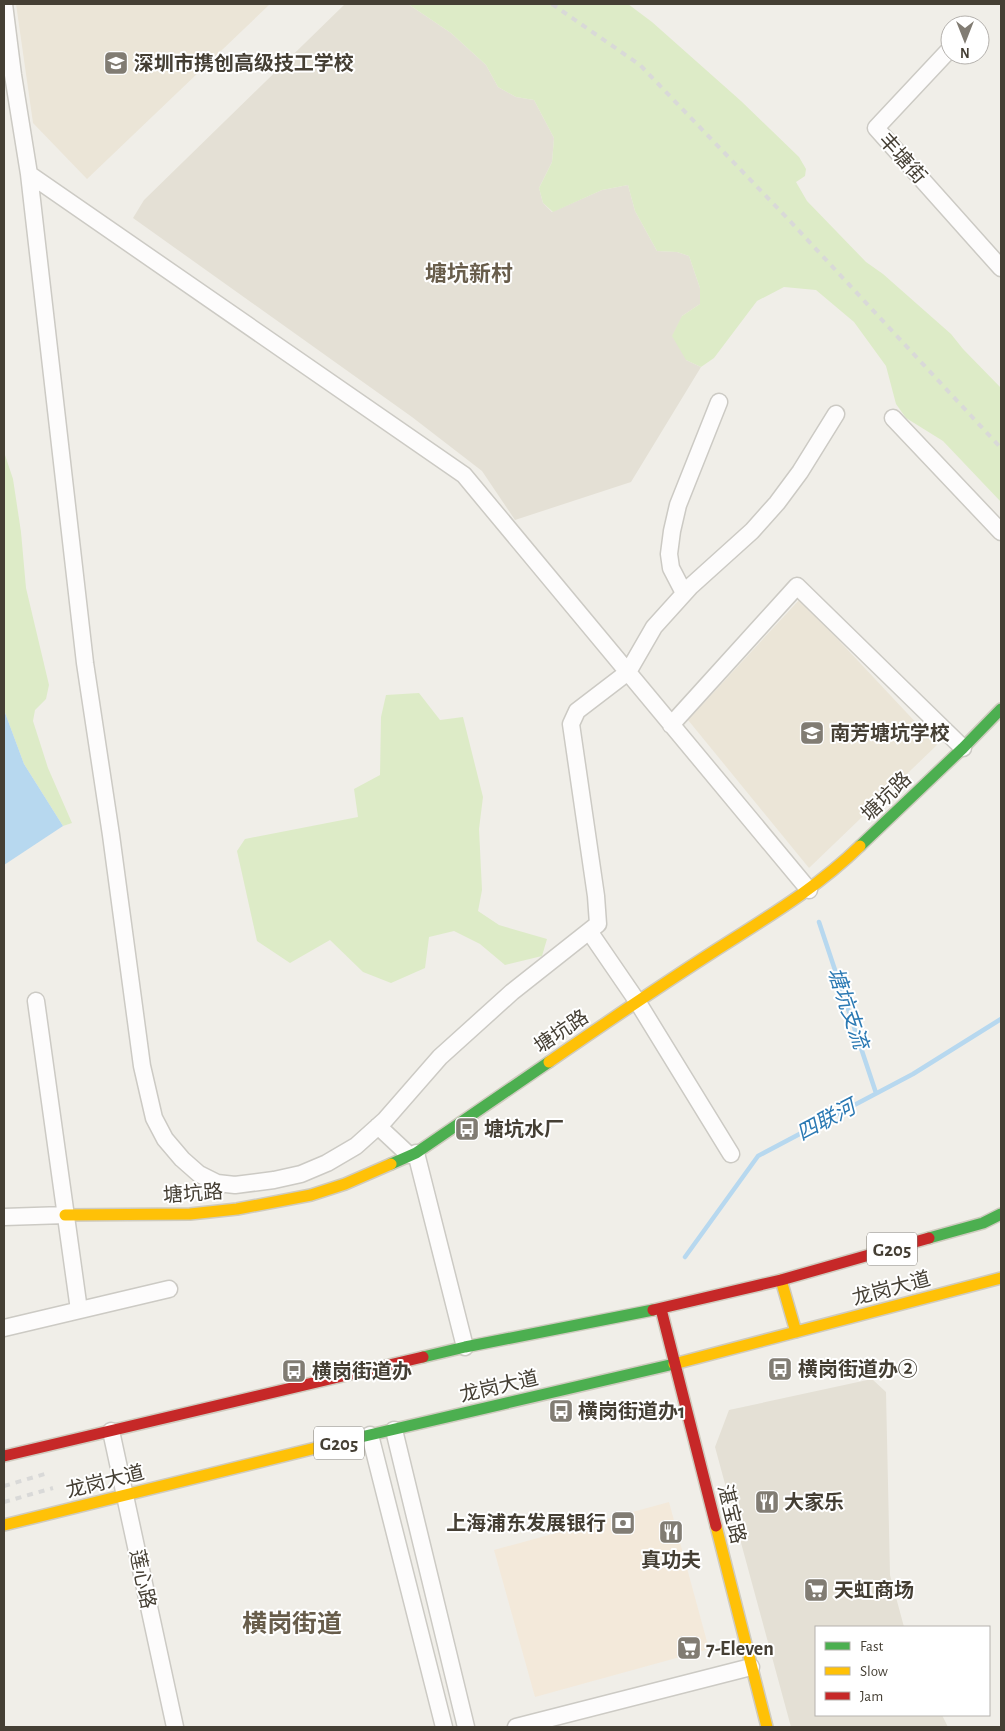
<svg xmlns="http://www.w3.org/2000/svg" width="1005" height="1731" font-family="'Alegreya Sans','Noto Sans SC',sans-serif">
	<rect width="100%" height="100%" fill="#f0eee8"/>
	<path fill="#e4e0d5" d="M345,4H408L451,33L486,65L498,87L516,97L534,100L554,138L552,162L539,188L543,203L552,212L602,190L628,185L635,211L657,251L677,252L689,256L700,288V304L682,316L686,360L701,367L631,482L515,520L482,471L412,417L133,218L144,200Z
		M872,1379L886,1392L890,1575L904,1627H816V1715H942L948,1727H791L715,1447L729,1410Z"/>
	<path fill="#f3e9da" d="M669,1502L709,1649L535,1697L494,1550Z"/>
	<path fill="#ebe5d7" d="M16,4H270L87,179L33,123Z
		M800,599L937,745L809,868L688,720Z"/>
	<path fill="#ddebc7" d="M408,4H628L652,22L741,101L799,157L806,169L805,176L796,182L807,201L866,262L883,274L951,334L963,349L1001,388V502L943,441L906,418L896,404L886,366L854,322L816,290L784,287L757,301L714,358L701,367L686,360L672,336L682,316L700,304V288L689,256L677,252L657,251L635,211L628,185L602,190L553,212L543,203L539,188L552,162L554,138L534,100L516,97L498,87L486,65L451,33Z
		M4,452L13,479L21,532L26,588L49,685L46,699L35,710L33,721L48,768L72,823L63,826L24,764L4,710Z
		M419,693L440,720L463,717L483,797L479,829L482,890L478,911L499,925L547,939L542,956L505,965L480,944L454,931L429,937L425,968L391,983L363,972L330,940L290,963L257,941L237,851L245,839L358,817L354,789L380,775L381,717L386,695Z"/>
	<path fill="#b7d8ef" d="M4,710L24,764L63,826L4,865Z"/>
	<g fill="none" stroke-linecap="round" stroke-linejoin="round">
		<path stroke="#b7d8ef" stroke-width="4.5" d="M819,922L876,1093
			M685,1257L758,1156L913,1074L1001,1019"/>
		<defs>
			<path id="street" d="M4,4L13,75L29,174L85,663L111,835L142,1066L154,1118L165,1139L182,1159L199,1174L217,1183L235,1185L274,1180L301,1174L327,1163L356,1146L385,1120L440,1057L512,992L598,924L596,896L571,724L577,711L628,672L654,627L691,586L752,531L777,503L800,472L836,414
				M950,49L876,128L1001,268
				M29,174L464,475L809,890
				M893,418L1001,532
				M684,593L671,568L669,554L672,531L678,505L719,402
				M671,725L797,586L963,748
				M589,931L637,1001L731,1154
				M36,1001L79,1310
				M378,1126L409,1155
				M416,1153L465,1347
				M4,1217L65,1215
				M4,1328L169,1289
				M394,1430L466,1727
				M111,1431L175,1727
				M370,1435L444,1727
				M516,1727L751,1667"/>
			<path id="fast" d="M860,846L963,748L1001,709
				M391,1164L416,1153L549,1062
				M929,1238L983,1223L1001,1214
				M423,1357L465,1347L653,1310
				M348,1440L674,1364"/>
			<path id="slow" d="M549,1062C604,1024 660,986 716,950C766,918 817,888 860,846
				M65,1215L190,1214L237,1209L311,1195L345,1184L391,1164
				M781,1280L796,1332
				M674,1364L1001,1278
				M4,1525L348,1440
				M716,1526L767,1727"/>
			<path id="jam" d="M661,1309L716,1526
				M653,1310L781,1280L929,1238
				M4,1456L423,1357"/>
		</defs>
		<use href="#street" stroke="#cccac4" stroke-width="19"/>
		<use href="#fast" stroke="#cfcbbf" stroke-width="14"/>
		<use href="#slow" stroke="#cfcbbf" stroke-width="14"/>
		<use href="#jam" stroke="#cfcbbf" stroke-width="14"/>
		<use href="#street" stroke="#fdfcfc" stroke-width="16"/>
		<use href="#fast" stroke="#4caf50" stroke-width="11"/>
		<use href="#slow" stroke="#ffc107" stroke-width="11"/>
		<use href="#jam" stroke="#c62828" stroke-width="11"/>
		<path stroke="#d9d9d8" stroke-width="4" stroke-dasharray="6 6" stroke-linecap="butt" d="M552,4L640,65L789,220L1001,448
			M4,1486L48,1473
			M4,1502L53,1488"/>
	</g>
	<defs>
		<symbol id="school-square" viewBox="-11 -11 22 22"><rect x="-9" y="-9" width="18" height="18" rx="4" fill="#817c73" stroke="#fff"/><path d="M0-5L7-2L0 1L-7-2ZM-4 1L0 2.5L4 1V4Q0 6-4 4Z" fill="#fff"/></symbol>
		<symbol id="bus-square" viewBox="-11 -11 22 22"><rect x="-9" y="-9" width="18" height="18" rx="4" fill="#817c73" stroke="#fff"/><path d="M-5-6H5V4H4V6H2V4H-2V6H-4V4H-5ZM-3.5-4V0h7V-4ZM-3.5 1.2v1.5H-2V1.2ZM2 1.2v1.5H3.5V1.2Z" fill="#fff"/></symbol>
		<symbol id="restaurant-square" viewBox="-11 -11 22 22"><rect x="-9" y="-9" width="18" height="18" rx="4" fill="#817c73" stroke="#fff"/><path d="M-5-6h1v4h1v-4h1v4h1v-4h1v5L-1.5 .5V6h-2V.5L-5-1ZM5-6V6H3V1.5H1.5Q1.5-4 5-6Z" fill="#fff"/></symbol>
		<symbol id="bank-square" viewBox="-11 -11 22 22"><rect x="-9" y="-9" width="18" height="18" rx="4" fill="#817c73" stroke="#fff"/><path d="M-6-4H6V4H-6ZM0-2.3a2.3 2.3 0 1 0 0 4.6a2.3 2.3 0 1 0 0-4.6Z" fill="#fff"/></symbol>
		<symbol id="supermarket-square" viewBox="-11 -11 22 22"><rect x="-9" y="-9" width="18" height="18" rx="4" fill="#817c73" stroke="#fff"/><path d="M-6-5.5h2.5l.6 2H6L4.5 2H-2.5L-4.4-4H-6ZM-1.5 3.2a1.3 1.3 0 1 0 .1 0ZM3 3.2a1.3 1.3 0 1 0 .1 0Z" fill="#fff"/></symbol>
	</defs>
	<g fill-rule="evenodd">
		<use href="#school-square" x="102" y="49" width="28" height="28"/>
		<use href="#school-square" x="798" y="719" width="28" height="28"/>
		<use href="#bus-square" x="453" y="1115" width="28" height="28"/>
		<use href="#bus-square" x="766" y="1355" width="28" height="28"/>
		<use href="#bus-square" x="280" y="1357" width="28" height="28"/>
		<use href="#bus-square" x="547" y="1397" width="28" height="28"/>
		<use href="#restaurant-square" x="753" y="1488" width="28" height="28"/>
		<use href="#bank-square" x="609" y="1509" width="28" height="28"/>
		<use href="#restaurant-square" x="657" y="1518" width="28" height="28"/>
		<use href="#supermarket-square" x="802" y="1576" width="28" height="28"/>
		<use href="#supermarket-square" x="675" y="1634" width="28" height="28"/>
	</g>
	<g text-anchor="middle" stroke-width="4" stroke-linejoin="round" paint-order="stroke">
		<g fill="#fff" stroke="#7d7971" stroke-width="1">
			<rect x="867" y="1232.5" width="50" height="33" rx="4"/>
			<rect x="314" y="1426.5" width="50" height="33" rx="4"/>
		</g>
		<g font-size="19" font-weight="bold" fill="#453f34">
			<text x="892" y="1256">G205</text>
			<text x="339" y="1450">G205</text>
		</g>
		<g font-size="20" font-weight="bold" fill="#453f34" stroke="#fff" text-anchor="start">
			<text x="134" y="70">深圳市携创高级技工学校</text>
			<text x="830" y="740">南芳塘坑学校</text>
			<text x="484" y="1136">塘坑水厂</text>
			<text x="798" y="1376">横岗街道办②</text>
			<text x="312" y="1378">横岗街道办</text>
			<text x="578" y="1418">横岗街道办1</text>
			<text x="784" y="1509">大家乐</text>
			<text x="606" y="1530" text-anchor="end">上海浦东发展银行</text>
			<text x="671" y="1567" text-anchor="middle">真功夫</text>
			<text x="834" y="1597">天虹商场</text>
			<text x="706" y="1655">7-Eleven</text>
		</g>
		<g font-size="20" fill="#453f34" stroke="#fff">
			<text transform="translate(903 158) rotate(48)" y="7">丰塘街</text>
			<text transform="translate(886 796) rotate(-44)" y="7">塘坑路</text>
			<text transform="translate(561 1031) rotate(-34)" y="7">塘坑路</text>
			<text transform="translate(193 1193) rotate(-4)" y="7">塘坑路</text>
			<text transform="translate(891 1288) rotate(-15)" y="7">龙岗大道</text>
			<text transform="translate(499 1386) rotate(-13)" y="7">龙岗大道</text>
			<text transform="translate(105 1481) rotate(-14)" y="7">龙岗大道</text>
			<text transform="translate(732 1514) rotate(76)" y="7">湛宝路</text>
			<text transform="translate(143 1579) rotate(78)" y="7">莲心路</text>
		</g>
		<g font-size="21" font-style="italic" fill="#2b79b3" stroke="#fff">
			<text transform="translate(848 1008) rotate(71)" y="7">塘坑支流</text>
			<text transform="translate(826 1120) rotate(-28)" y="7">四联河</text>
		</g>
		<g font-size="22" font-weight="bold" fill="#685d4b" stroke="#fff">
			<text x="469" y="281">塘坑新村</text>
		</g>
		<g font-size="25" font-weight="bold" fill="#685d4b" stroke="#fff">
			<text x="292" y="1632">横岗街道</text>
		</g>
	</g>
	<rect width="1005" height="1731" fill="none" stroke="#453f34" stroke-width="10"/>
	<rect x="815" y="1626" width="175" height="90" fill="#ffffff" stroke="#b5b2ae"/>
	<rect x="825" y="1642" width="25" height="8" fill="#4caf50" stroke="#b5b2ae"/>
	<text x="860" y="1651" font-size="15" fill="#453f34">Fast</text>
	<rect x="825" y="1667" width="25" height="8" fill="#ffc107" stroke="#b5b2ae"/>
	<text x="860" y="1676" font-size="15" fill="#453f34">Slow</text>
	<rect x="825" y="1692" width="25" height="8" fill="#c62828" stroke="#b5b2ae"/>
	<text x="860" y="1701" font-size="15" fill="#453f34">Jam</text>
	<g transform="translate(965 40) rotate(180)"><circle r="24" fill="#ffffff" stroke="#b5b2ae"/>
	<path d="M0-4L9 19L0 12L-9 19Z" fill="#817c73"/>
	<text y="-8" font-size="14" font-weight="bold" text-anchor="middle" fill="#453f34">N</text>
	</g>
</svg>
